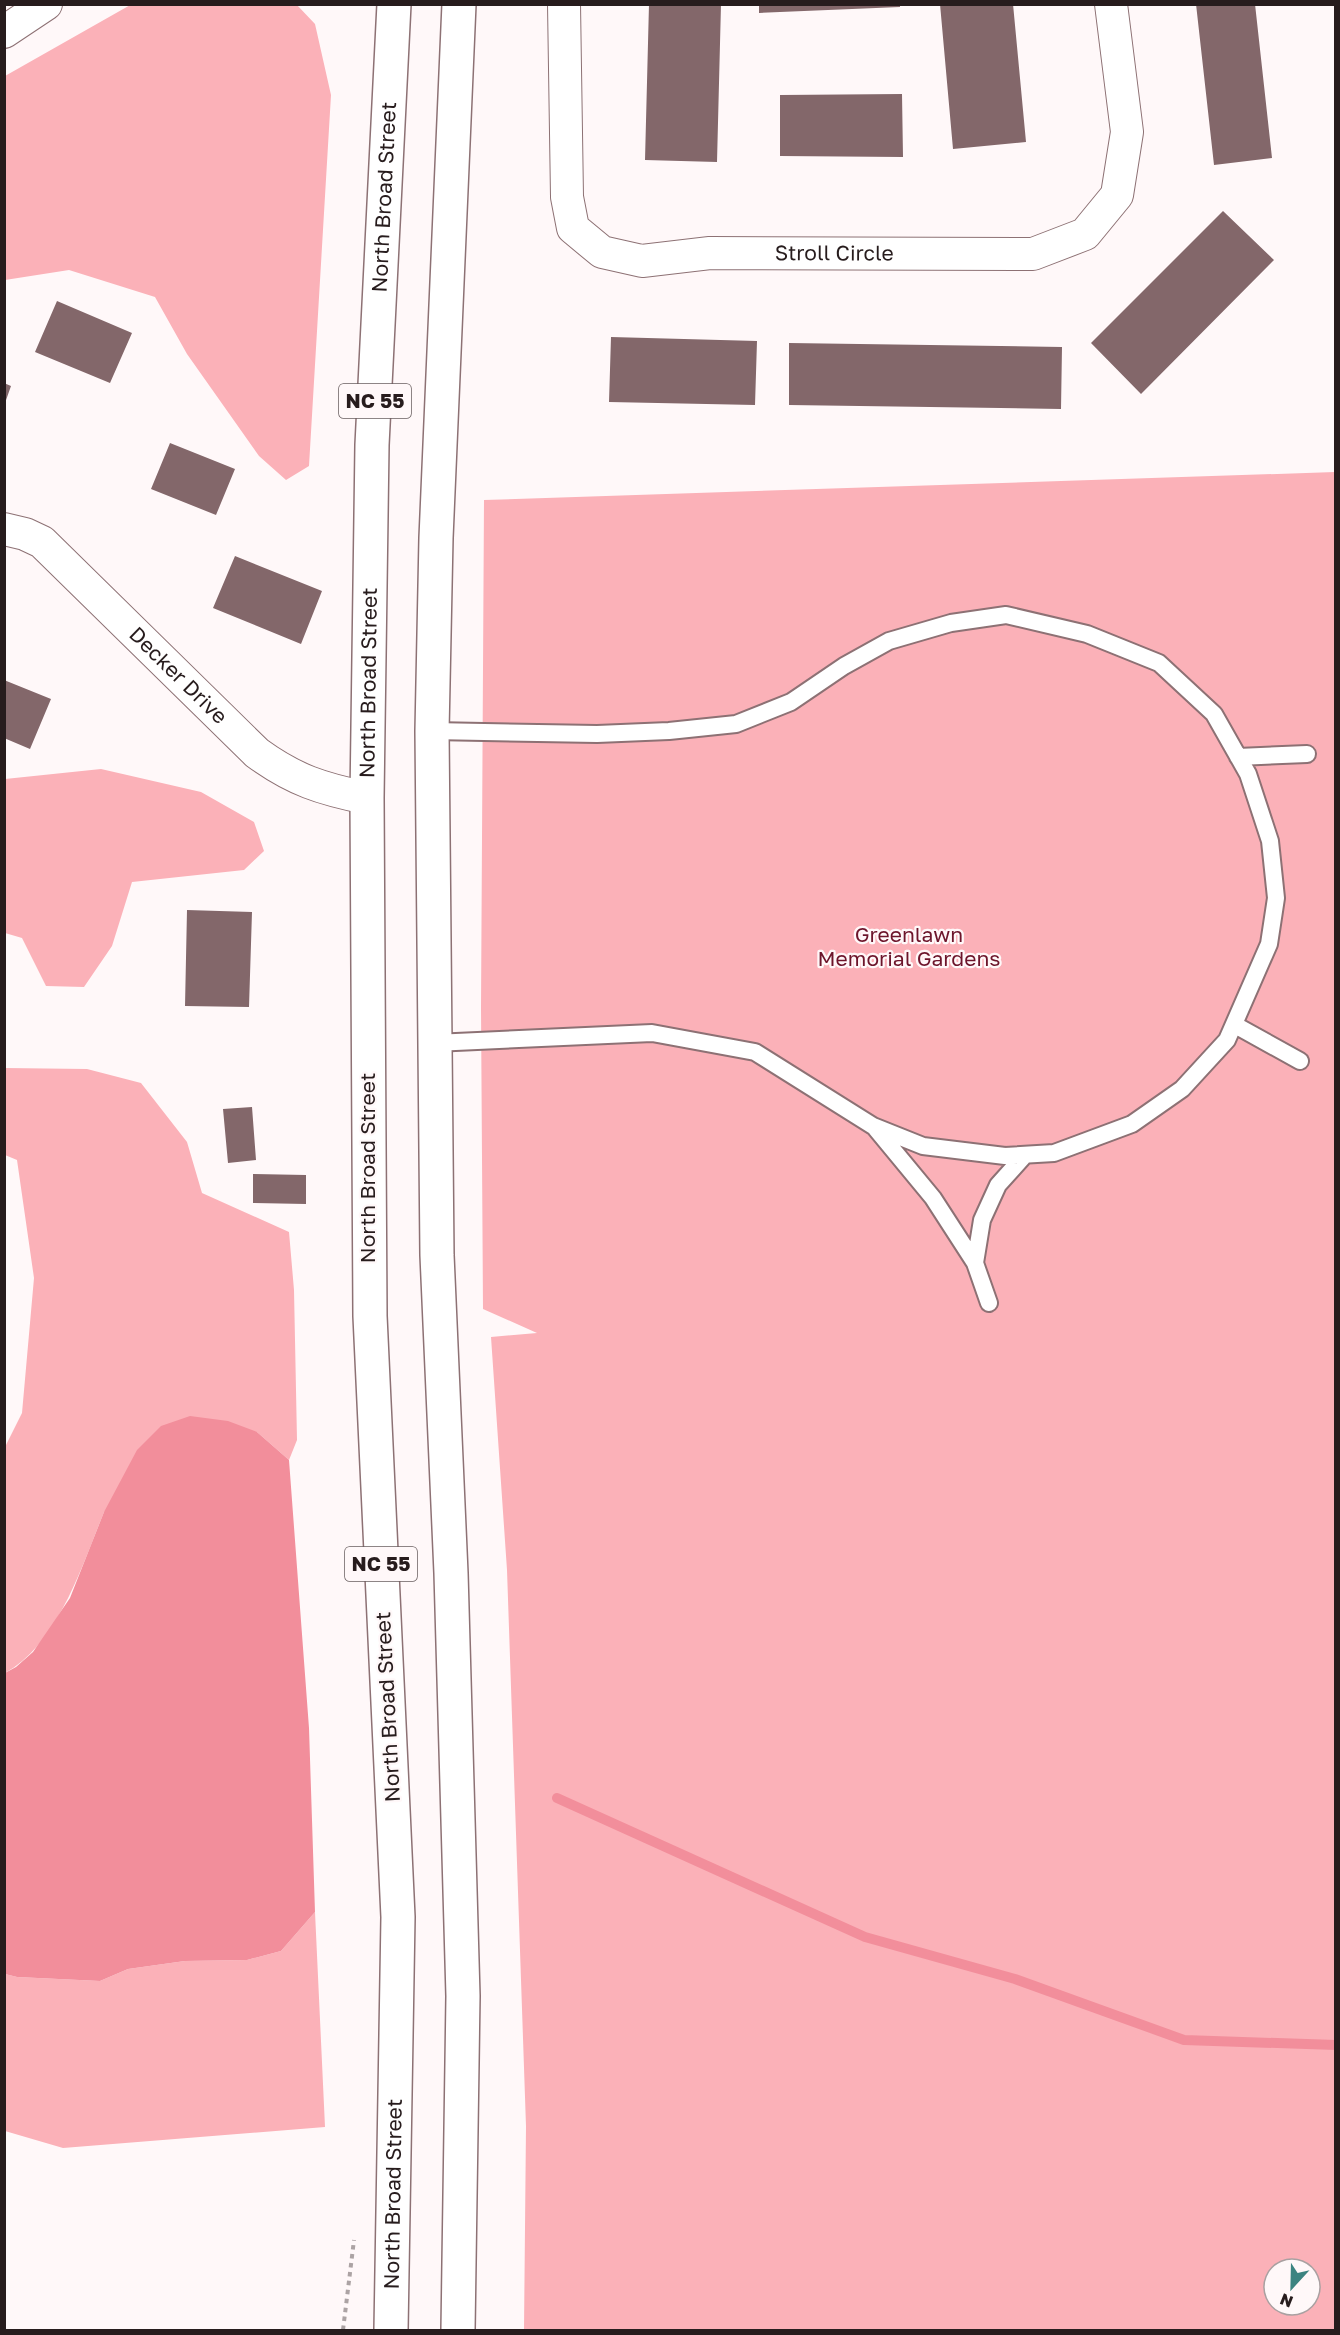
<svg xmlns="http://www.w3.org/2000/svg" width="1340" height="2335" font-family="'Golos Text',sans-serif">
	<rect width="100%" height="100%" fill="#fff8f9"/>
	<path fill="#fbb1b8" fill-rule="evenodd" d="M132,4L297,5L315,24L331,95L309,466L286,480L259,456L187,354L155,297L69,270L5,280V76Z
		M1335,472V2330H524L526,2126L507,1570L491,1337L537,1333L483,1309L481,1008L484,500ZM1274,2269H1310V2305H1274Z
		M101,769L201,792L254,822L264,851L244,870L132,882L112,946L84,987L46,986L22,938L5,933V779Z
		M5,1068L87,1069L141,1083L187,1142L202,1193L289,1232L294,1290L297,1440L289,1460L257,1432L104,1512C82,1566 58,1644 5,1673V1447L22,1413L34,1278L17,1160L5,1155Z
		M315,1912L325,2127L63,2148L5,2131V1974L17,1977L100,1981L128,1969L185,1961L247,1960L281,1951Z"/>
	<path fill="#f28e9b" d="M190,1416L228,1421L257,1432L289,1460L309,1728L315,1912L281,1951L247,1960L185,1961L128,1969L100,1981L17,1977L5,1974V1673L16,1667L33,1652L70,1598L104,1512L137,1450L161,1426Z"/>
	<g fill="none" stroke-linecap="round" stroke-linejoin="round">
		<path stroke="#f28e9b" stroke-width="10" d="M557,1798L865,1937L1015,1979L1184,2040L1336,2045"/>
	</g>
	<path fill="#83676a" d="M649,4H721L717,162L645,160Z
		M759,4H900V7L759,13Z
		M940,4H1013L1026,142L953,149Z
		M1196,4H1255L1272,158L1214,165Z
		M902,94L903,157L780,156V95Z
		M1223,211L1274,260L1141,394L1091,343Z
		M57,301L132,333L110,383L35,352Z
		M611,337L757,341L755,405L609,402Z
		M789,343L1062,347L1061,409L789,405Z
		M4,383L11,386L5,403H4Z
		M170,443L235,469L216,515L151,489Z
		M235,556L322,591L301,644L213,608Z
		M4,680L51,699L30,749L4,738Z
		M187,910L252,912L249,1007L185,1006Z
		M252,1107L256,1160L228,1163L223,1109Z
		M253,1174L306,1175V1204L253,1203Z"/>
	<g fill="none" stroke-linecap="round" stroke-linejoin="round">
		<defs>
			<path id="service" d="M432,731L597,734L669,731L736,724L791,702L844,666L889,641L951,623L1006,615L1087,634L1159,663L1214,714L1248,774L1270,841L1276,898L1269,944L1227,1040L1182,1089L1132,1124L1054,1153L1005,1156L923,1146L873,1126L755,1052L652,1033L434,1043
				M1238,757L1307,754
				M1235,1025L1300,1061
				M876,1129L933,1198L975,1263L989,1303
				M975,1263L982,1220L998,1185L1025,1155"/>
			<g id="minor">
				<path id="s1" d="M564,4L567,197L573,228L602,252L642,261L710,253L1033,254L1085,234L1117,195L1127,132L1111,4"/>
				<path d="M4,32L46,4"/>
				<path id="s2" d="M4,529L25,534L42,542L257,753C294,780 322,789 367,798"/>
			</g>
			<g id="trunk">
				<path id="s3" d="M391,2330L398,1917L370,1316L367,798L372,445L394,4"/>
				<path d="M458,2330L463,1996L451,1573L437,1255L432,731L436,538L459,4"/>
			</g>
		</defs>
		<use href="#service" stroke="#8d7174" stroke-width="20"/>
		<use href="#minor" stroke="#8d7174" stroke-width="34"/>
		<use href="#trunk" stroke="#8d7174" stroke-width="36"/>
		<path stroke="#aca3a4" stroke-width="4" stroke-dasharray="4.5 4.5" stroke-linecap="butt" d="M343,2330L354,2240"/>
		<use href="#service" stroke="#fff" stroke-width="16"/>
		<use href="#minor" stroke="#fff" stroke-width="32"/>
		<use href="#trunk" stroke="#fff" stroke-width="33"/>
	</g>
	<g text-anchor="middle" stroke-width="4.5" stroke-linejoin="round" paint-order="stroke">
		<g fill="#fff8f9" stroke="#685e5f" stroke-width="1.5">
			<rect x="339" y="384" width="72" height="34" rx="4.5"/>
			<rect x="345" y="1547" width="72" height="34" rx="4.5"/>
		</g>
		<g font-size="20" font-weight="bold" fill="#271c1d">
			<text x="375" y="408">NC 55</text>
			<text x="381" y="1571">NC 55</text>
		</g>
		<g font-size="21" fill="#271c1d" stroke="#fff8f9">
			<text dy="7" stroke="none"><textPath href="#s3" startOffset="2134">North Broad Street</textPath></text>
			<text dy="7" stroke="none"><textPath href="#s1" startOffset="496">Stroll Circle</textPath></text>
			<text dy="7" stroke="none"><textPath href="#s2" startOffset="231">Decker Drive</textPath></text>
			<text dy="7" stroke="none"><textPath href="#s3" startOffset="1648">North Broad Street</textPath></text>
			<text transform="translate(368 1168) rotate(-90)" y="7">North Broad Street</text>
			<text transform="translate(388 1707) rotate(-93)" y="7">North Broad Street</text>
			<text dy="7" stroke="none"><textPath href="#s3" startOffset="136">North Broad Street</textPath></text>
		</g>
		<g font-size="21" fill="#6d152b" stroke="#fff8f9">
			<text x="909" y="942">Greenlawn<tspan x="909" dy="24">Memorial Gardens</tspan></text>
		</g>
	</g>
	<rect width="1340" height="2335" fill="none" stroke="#271c1d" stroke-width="12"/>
	<g transform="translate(1292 2287) rotate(202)"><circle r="28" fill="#fff8f9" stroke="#a9a0a1" stroke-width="1.5"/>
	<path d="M0-4.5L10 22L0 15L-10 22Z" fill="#3c8481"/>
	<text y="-9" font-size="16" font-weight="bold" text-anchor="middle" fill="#271c1d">N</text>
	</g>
</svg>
